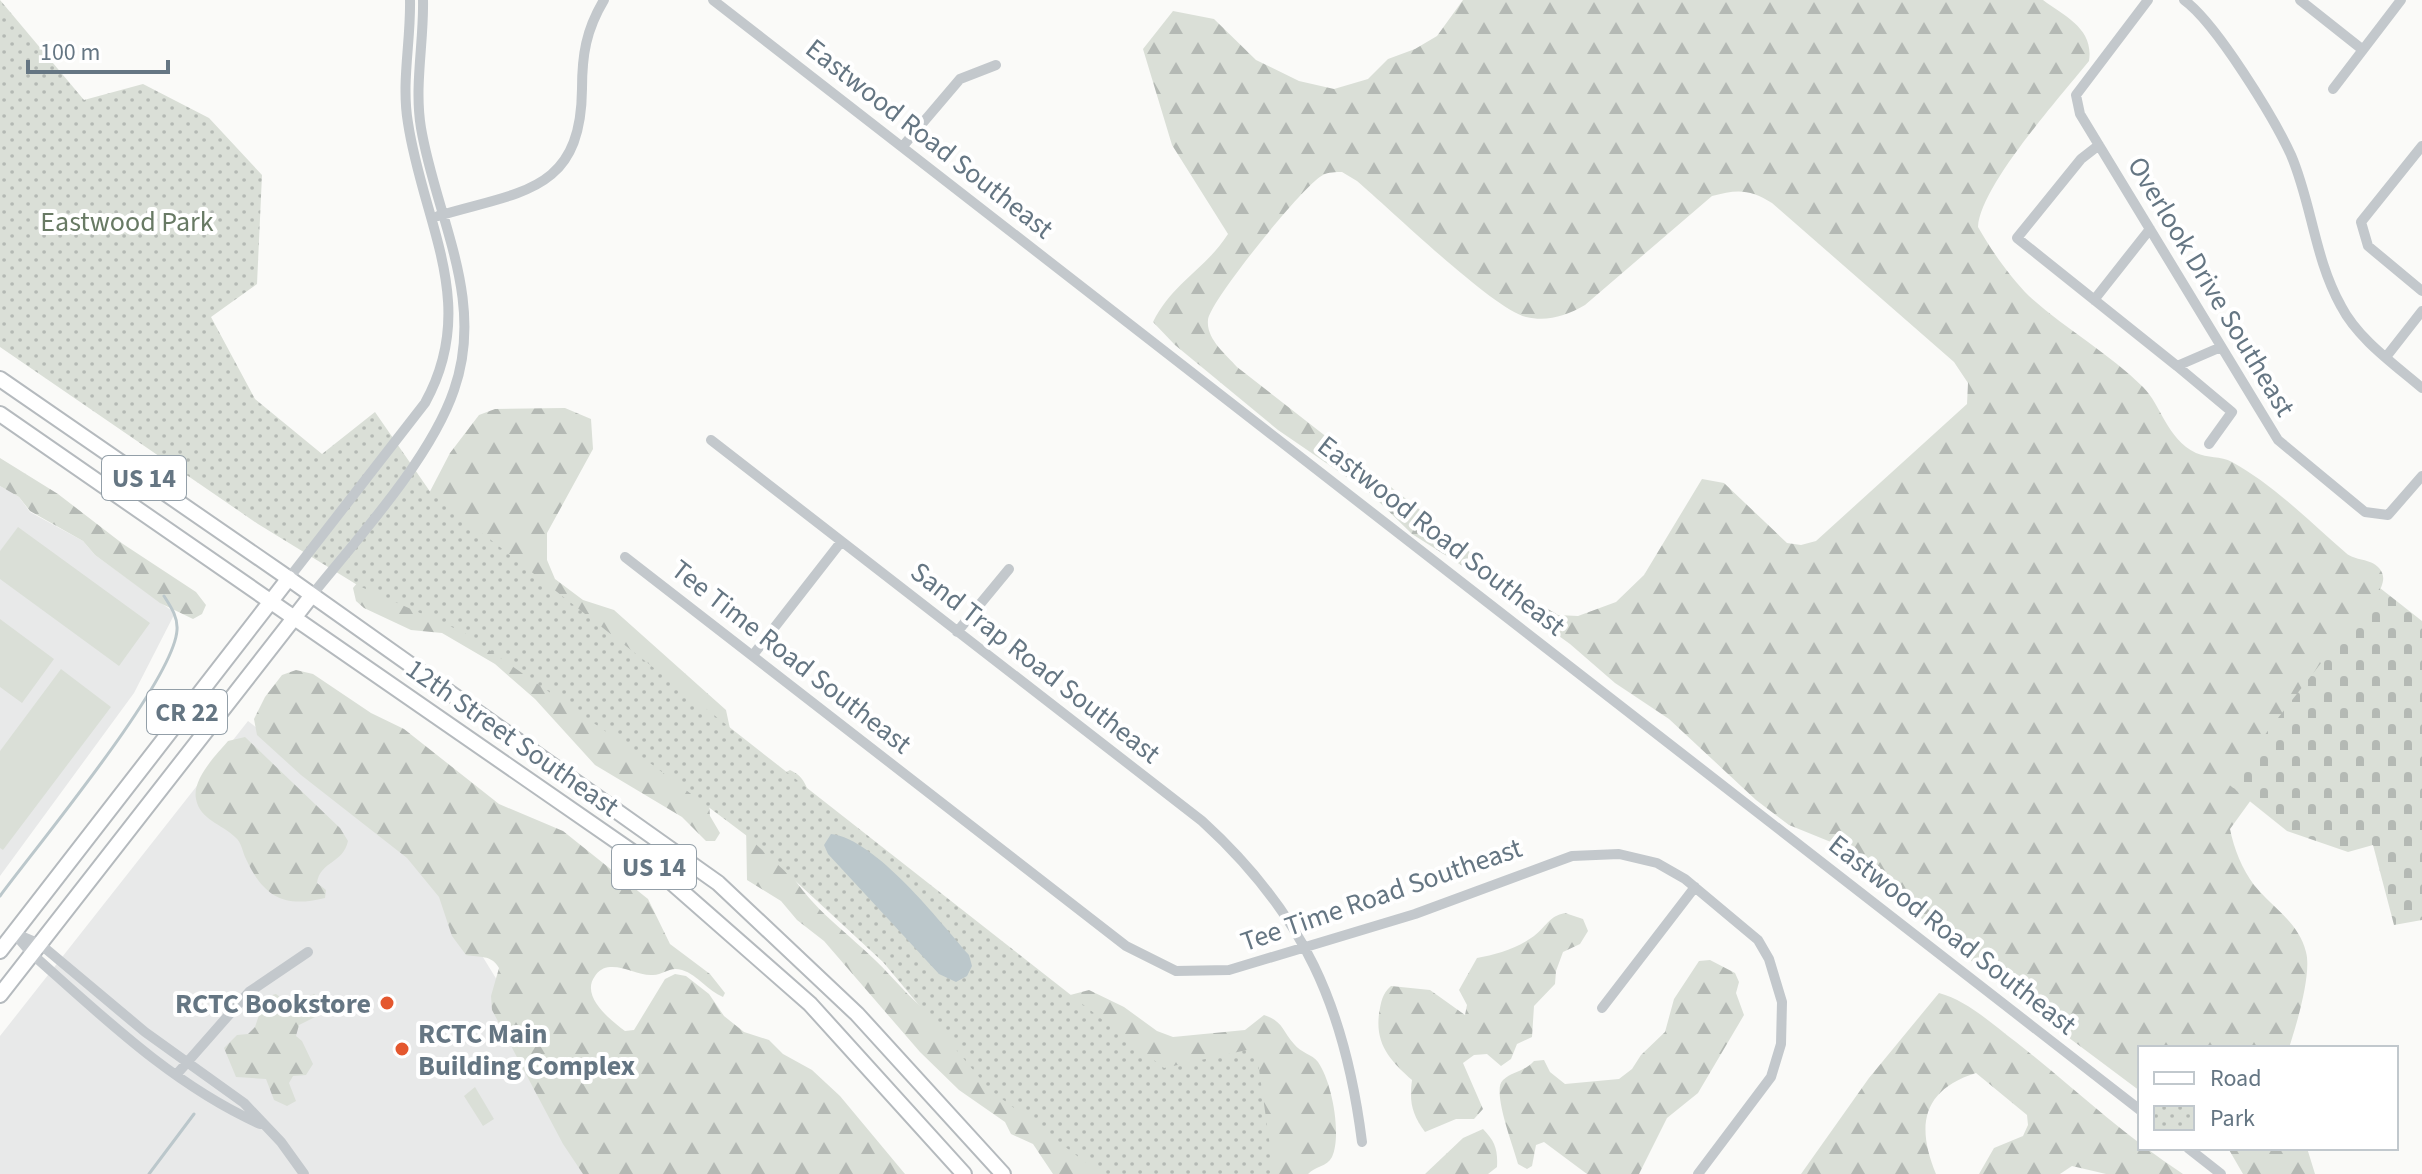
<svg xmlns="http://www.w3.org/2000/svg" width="2422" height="1174" font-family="'Source Sans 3',sans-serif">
	<defs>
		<pattern id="forest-firs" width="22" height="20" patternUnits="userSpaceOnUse" patternTransform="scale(2)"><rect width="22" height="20" fill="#dadfd7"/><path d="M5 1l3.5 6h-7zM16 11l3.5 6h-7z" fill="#b4b9b4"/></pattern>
		<pattern id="cemetery-stones" width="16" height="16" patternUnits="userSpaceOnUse" patternTransform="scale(2)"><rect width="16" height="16" fill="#dadfd7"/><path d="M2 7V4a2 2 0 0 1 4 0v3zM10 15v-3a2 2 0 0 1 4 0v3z" fill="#b4b9b4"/></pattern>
		<pattern id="park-dots" width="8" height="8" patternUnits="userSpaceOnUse" patternTransform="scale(2)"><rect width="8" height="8" fill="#dadfd7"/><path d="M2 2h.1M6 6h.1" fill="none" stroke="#b4b9b4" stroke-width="1.8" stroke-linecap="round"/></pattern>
	</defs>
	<rect width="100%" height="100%" fill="#fafaf8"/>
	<path fill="#e8e9e9" d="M0,486L19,497L30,512L83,541L95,555L175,613L134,693L0,876Z
		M248,721L424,861L616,1174H0V1036Z"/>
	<path fill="#dadfd7" d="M18,527L150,623L119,666L0,579V551Z
		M0,619L54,659L22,703L0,687Z
		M61,669L111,707L3,850L0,848V751Z
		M475,1087L494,1119L483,1126L464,1096Z"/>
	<path fill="url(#forest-firs)" fill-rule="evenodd" d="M1463,0H2043C2066,17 2094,29 2089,61C2061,96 1980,186 1978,227C1991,250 2010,277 2029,296C2065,329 2109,353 2143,387C2162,406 2166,438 2196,453C2207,458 2221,456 2232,462C2274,485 2310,522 2346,553C2355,561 2370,558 2379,568C2387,577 2382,586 2377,596L2259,789L2230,829C2234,849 2242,869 2254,885C2272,907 2299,923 2306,952C2312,974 2296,1026 2289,1048H2140V1091L2009,993L1888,890L1853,851L1789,825L1756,800L1669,719L1615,683L1570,644L1461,565L1412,534L1370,493L1278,430L1175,345L1153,322C1173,282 1205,270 1228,234L1172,145L1143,49L1173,11L1214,19L1256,60L1299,81L1334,89L1368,79L1388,59L1415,49L1437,36ZM1342,172L1357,181C1389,208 1493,309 1526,317C1547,322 1566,316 1585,305L1712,196C1737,189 1750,189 1772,203L1954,362L1968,383L1967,404L1816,541L1801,545L1787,543L1724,483L1702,479L1644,575L1616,602L1578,616L1558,615L1511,587L1419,509L1237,367C1226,354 1206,339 1208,320C1209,302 1305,183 1323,175C1328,172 1336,172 1342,172Z
		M565,408L591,419L593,449L547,533V560L555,579L583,600L614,610L726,710L733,743L709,802L710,816L720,833L715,841H706L682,817L595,765L535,699L495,664L442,633L411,630L364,608L356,601L353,588L425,501L450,453L479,415L495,409Z
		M0,458L58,494L123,544L196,592L206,605L202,614L193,619L160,603L95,555L83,541L30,511L19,497L0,486Z
		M296,670L313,674L371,713L404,729L499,804L563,831L648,899L670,944L710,974L725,993L723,997C708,991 698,975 682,970C669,966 664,975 653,975C639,976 625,966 610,967C604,967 598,971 595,976C580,996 610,1020 625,1031L634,1030L665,979L675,974L686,976L709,994L724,1016L744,1032L769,1040L783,1054L812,1070L840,1096L905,1174H583L563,1144L492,1010L491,996L499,968C491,954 480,958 466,955L452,936L439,897L407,858L301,775L257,735L254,719L265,697L282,675Z
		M245,737L340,828L348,841C343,864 320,861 317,883L326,890L325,898C285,908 264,898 246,859C242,851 242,843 235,837C222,824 200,820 196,799C192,779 216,755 228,741Z
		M790,770C806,777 808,790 812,806L785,863C806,904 842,928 875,960C894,978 908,997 929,1013L1059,998L1089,990L1124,1007L1157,1031L1173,1037L1245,1030L1264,1015C1283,1021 1282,1031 1294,1044C1301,1053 1312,1054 1318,1062C1332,1082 1342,1135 1332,1157C1327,1167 1315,1166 1308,1174H1053L1033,1144L1011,1134L1005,1122L959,1090L920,1052L824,941L797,920L781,901L747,880L746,825L778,776Z
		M1565,913L1583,919L1588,931L1580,944L1563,952L1556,971L1555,984L1534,1006L1532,1037L1517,1044L1511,1059L1501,1066L1487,1054L1474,1055L1463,1063L1483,1109L1474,1119H1456L1425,1132C1412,1114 1409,1102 1412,1080C1391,1061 1375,1045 1379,1014C1381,1002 1382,994 1391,986L1430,990L1465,1015L1467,1005L1459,990L1477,958C1496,955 1518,948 1534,936C1546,927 1549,916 1565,913Z
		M1710,960L1735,973L1739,982L1736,993L1744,1015L1698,1093L1667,1118L1639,1174H1587L1544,1142L1536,1145L1532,1166L1527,1169L1518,1164C1514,1148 1491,1090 1503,1080C1513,1071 1524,1072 1534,1061L1544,1060L1550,1072L1565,1084L1619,1079L1632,1069L1641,1055L1665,1032L1674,999L1699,961Z
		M1939,993C1968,1001 1992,1024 2016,1042C2073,1087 2124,1136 2183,1174H2106L2072,1166L2060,1174H1979L1994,1148L2023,1136L2028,1125L2027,1115L1976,1073C1922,1090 1916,1126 1936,1174H1801L1869,1078Z
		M276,994L292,1006L314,994L323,1001L321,1014L299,1025L296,1036L302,1041L313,1064L306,1075L293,1076L289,1083L296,1101L287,1106L274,1100L266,1079L236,1077L224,1048L237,1035L248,1034L255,1027L265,997Z
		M1483,1129C1495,1141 1498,1150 1497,1167L1488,1174H1425L1463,1138Z
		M2228,1148H2307L2315,1174H2243Z"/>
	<path fill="url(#cemetery-stones)" d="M2380,588L2422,621V920L2394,925L2373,845L2348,852L2287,831L2227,783Z"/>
	<path fill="url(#park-dots)" d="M0,0L84,100L143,84L209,118L262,175L257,284L211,317L255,399L322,454L375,412L431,493L1164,1068L1256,1048L1274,1174H1101L989,1089L883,962L747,836L638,754L463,632L359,586L258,524L0,347Z"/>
	<path fill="#bbc7cb" d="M831,834C876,839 940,922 969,955L972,966L967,976L956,982L939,974L828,854L824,845Z"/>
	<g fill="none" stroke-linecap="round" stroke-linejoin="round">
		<path stroke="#bbc7cb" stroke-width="3" d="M0,896C36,847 174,681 177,630C178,617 171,607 164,596
			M149,1174L194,1114"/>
		<defs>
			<path id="major" d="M0,379L281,573L718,883L857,1014L1003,1174
				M0,414L654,867L810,1004L964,1174
				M0,951L289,578
				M0,995L312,595"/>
		</defs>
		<use href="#major" stroke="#b5babe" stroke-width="18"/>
		<path stroke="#c3c8cc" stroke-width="10" d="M713,0L2140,1110
			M2148,0L2076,95L2080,114L2278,440L2365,512L2388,515L2422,476
			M2184,0C2216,23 2274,118 2291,155C2312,204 2314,257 2341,306C2358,339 2394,364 2422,388
			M2300,0L2363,50
			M2333,89L2401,0
			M2099,145L2081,159L2017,238L2177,366L2221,347
			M903,146L960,79L996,65
			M2422,146L2361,222L2368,246L2422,291
			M438,216C521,191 581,193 582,89C582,55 586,30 604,0
			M2094,300L2150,229
			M2386,357L2422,311
			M2177,366L2232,412L2209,444
			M711,440L1202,821C1304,914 1345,1007 1362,1142
			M625,557L1126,946L1176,971L1229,970L1415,914L1572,856L1619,854L1657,863L1685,879L1758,940L1769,959L1782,1002L1781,1044L1771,1077L1698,1174
			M289,578L425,403C480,304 423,223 408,123C401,82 411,41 410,0
			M312,595C358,538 431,458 454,390C486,299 436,217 421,128C414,86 424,42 423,0
			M957,632L1009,569
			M753,655L841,542
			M14,933L40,944L145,1032L244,1103L281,1142L304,1174
			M14,933L32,954C103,1017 173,1085 260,1124
			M1602,1008L1695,887
			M176,1075L249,992L308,952
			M2188,1148L2221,1174"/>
		<use href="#major" stroke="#fff" stroke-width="14"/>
	</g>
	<g fill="#e4572e" stroke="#fff" stroke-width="3">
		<circle cx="387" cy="1003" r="8"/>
		<circle cx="402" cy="1049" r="8"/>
	</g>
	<g text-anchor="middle" stroke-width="8" stroke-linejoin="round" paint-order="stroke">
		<g fill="#fff" stroke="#939fa8" stroke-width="2">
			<rect x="102" y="456" width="84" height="44" rx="6"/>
			<rect x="147" y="690" width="80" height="44" rx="6"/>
			<rect x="612" y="845" width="84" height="44" rx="6"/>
		</g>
		<g font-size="26" font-weight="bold" fill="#657683">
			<text x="144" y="487">US 14</text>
			<text x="187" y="721">CR 22</text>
			<text x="654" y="876">US 14</text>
		</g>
		<g font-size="28" fill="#657683" stroke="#fff">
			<text transform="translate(930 138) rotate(38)" y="10">Eastwood Road Southeast</text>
			<text transform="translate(2212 286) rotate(59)" y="10">Overlook Drive Southeast</text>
			<text transform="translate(1442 535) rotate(38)" y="10">Eastwood Road Southeast</text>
			<text transform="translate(792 656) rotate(38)" y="10">Tee Time Road Southeast</text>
			<text transform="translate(1036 662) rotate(38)" y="10">Sand Trap Road Southeast</text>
			<text transform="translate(513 737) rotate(35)" y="10">12th Street Southeast</text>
			<text transform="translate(1381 894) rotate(-19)" y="10">Tee Time Road Southeast</text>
			<text transform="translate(1953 934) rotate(38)" y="10">Eastwood Road Southeast</text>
		</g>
		<g font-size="28" fill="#687a64" stroke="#fff">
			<text x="127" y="231">Eastwood Park</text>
		</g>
		<g font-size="28" font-weight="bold" fill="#657683" stroke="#fff" text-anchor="end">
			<text x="371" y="1013">RCTC Bookstore</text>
			<text x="418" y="1043" text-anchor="start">RCTC Main<tspan x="418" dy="32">Building Complex</tspan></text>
		</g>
	</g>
	<rect x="2138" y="1046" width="260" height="104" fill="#ffffff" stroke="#c1c8cd" stroke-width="2"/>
	<rect x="2154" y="1072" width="40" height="12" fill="#ffffff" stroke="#c1c8cd" stroke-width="2"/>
	<text x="2210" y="1086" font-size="24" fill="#657683">Road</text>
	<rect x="2154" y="1106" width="40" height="24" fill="url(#park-dots)" stroke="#c1c8cd" stroke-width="2"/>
	<text x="2210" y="1126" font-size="24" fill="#657683">Park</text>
	<path d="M28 60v12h140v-12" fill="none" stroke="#657683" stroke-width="4"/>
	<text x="40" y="60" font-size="24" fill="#657683" stroke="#ffffff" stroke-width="6" paint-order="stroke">100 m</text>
</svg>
